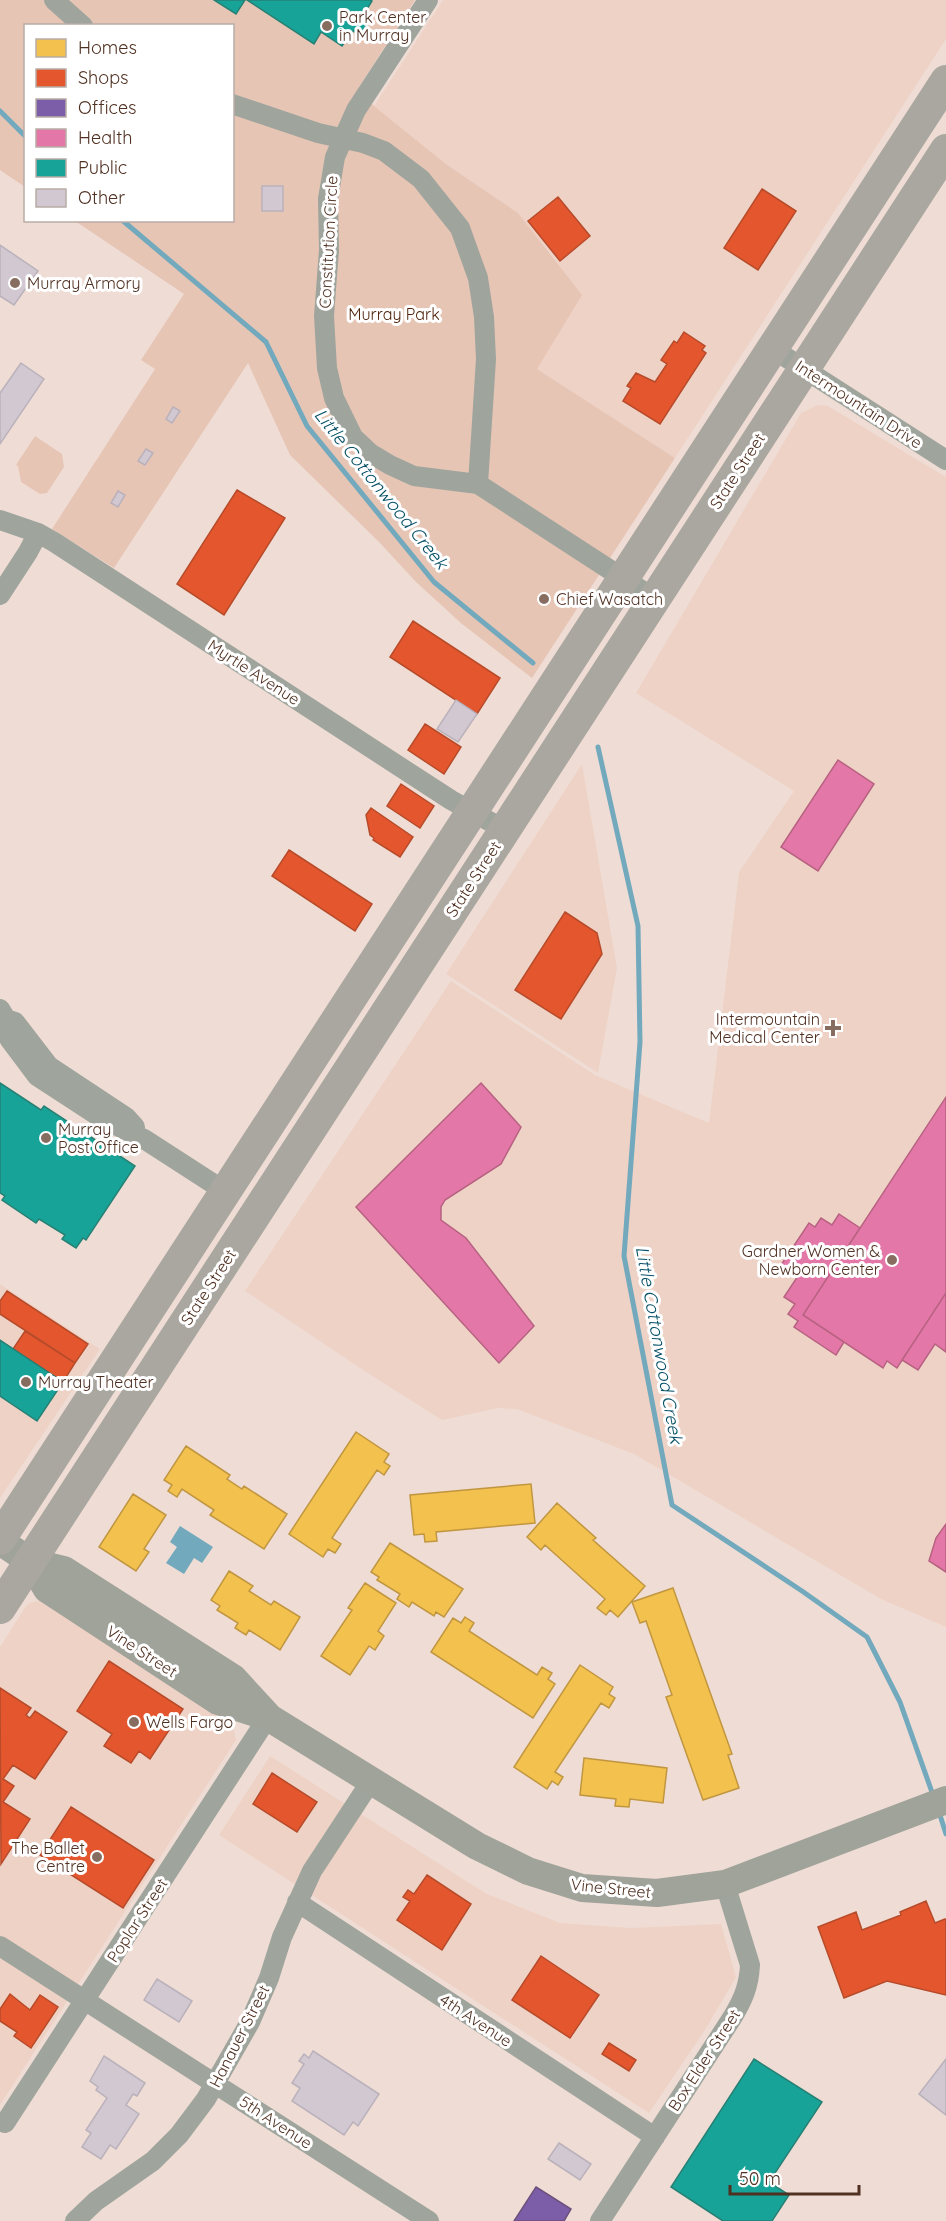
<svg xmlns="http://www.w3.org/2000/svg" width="946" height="2221" font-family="Quicksand,sans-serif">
	<rect width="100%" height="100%" fill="#efddd5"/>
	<path fill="#eed2c6" d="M443,0H946V39L675,458L537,369L518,213L446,164L374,106Z
		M818,405L828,406L946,477V1627L881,1599L634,1454L517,1409L498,1408L442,1420L366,1372L245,1291L451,981L595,1075L709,1123L739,872L794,791L636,693L801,413Z
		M582,764L617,968L598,1073L446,974Z
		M0,1284L100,1349L0,1498Z
		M40,1600L49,1603L232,1723L236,1740L0,2105V1647L26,1606L30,1603Z
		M270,1756L485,1893L560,1923L631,1928L721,1924L736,1977L705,2030L649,2113L219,1835Z"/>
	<path fill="#e7c5b5" d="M0,0H415L359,87L374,106L446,164L518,213L582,295L537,369L675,458L532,678L462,624L416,582L379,542L290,455L248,363L114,568L52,529L155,369L141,360L184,294L75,221L232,220V26H26L25,187L0,170Z
		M35,436L62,454L64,467L47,493L40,494L21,482L18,466L16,465Z"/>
	<path fill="#72a9bd" d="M180,1526L213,1547L202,1563L194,1558L184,1574L166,1563L177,1547L170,1542Z"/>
	<path fill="#f2c14e" stroke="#c19640" stroke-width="1.5" d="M356,1432L389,1454L384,1462L390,1466L384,1475L377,1470L332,1538L341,1544L335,1553L328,1549L323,1557L289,1534Z
		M186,1446L230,1475L227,1479L242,1489L244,1486L287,1514L264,1549L210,1515L214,1510L182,1489L177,1497L168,1491L172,1485L164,1480Z
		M531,1484L535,1523L436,1532L437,1541L425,1542L424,1534L414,1535L410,1495Z
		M133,1494L166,1515L144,1549L149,1552L136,1571L99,1547Z
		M557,1503L596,1538L593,1540L645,1586L618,1617L610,1610L606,1615L597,1608L605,1599L545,1545L541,1550L527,1537Z
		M390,1543L463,1589L444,1617L436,1612L434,1616L412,1602L409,1607L397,1599L400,1594L377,1580L379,1577L371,1572Z
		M229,1571L253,1586L249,1591L271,1605L274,1601L300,1617L280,1650L249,1630L246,1635L235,1628L238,1623L217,1610L220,1606L211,1600Z
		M365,1583L396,1603L378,1631L384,1636L375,1650L369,1646L350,1675L321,1656L352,1610L348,1608Z
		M673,1588L732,1754L728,1755L739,1788L703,1800L666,1697L672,1695L646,1621L640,1623L632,1602Z
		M465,1617L474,1623L469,1631L537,1675L542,1667L552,1673L548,1679L555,1684L533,1718L431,1652L453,1618L461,1623Z
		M580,1665L613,1687L609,1694L615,1698L609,1708L601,1703L555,1772L563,1777L558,1785L552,1781L547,1789L514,1767Z
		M584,1758L667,1768L663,1803L630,1799L629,1807L615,1806L616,1799L580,1795Z"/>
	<path fill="#e4572e" stroke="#b74b2a" stroke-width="1.5" d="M762,189L796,211L758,270L724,248Z
		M558,197L590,236L560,261L528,221Z
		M684,332L705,346L702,350L706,353L660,424L623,401L631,388L627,386L636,373L655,382L667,364L661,360L674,341L677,343Z
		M237,490L285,518L224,615L177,584Z
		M413,621L500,678L477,714L390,657Z
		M425,724L461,747L444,774L408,750Z
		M401,784L434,806L420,828L387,806Z
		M371,808L413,837L400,857L373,840L374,838L370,835L366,815Z
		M289,850L372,904L355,931L272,876Z
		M565,912L597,933L602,954L561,1019L515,990Z
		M7,1291L88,1344L75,1363L0,1314V1301Z
		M25,1331L75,1363L63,1382L13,1349Z
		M109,1661L183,1709L150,1759L139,1751L131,1763L104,1746L112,1734L77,1711Z
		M0,1688L31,1708L26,1715L30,1718L35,1711L67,1732L35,1779L13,1765L3,1779L14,1786L3,1802L30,1819L1,1864Z
		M272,1773L317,1802L297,1832L253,1804Z
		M71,1807L154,1860L123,1908L40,1855Z
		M427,1875L471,1904L442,1950L397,1920L410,1901L403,1897L408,1890L414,1894Z
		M926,1901L935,1923L945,1919L946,1921V1995L887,1981L844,1998L818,1927L856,1912L862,1930L901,1915L900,1912Z
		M541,1956L599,1995L570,2038L512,2000Z
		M10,1994L30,2010L40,1995L58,2007L31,2048L14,2036L17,2032L0,2021V2009Z
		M609,2043L636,2060L629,2071L602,2054Z"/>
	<path fill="#7b5ea7" stroke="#6e507f" stroke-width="1.5" d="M536,2187L571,2209L564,2221H514Z"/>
	<path fill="#e377a8" stroke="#b76280" stroke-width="1.5" d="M838,760L874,784L818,871L781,847Z
		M481,1083L521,1127L501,1164L445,1200L441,1207V1220L466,1238L534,1326L499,1363L356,1207Z
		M946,1097V1293L897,1368L887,1361L883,1368L803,1315Z
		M839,1214L860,1228L803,1315L844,1342L836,1355L794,1327L798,1321L788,1314L795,1304L784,1297L798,1276L781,1265L809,1223L815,1227L821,1218L832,1225Z
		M946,1293V1352L935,1344L918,1370L902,1360Z
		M946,1524V1572L929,1561L936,1538Z"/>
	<path fill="#17a398" stroke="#288074" stroke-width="1.5" d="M214,0H245L236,14Z
		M247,0H370L372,1L362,17L369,22L360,35L353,31L342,46L321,32L314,44Z
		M0,1083L41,1110L44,1106L135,1166L86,1240L83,1238L76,1248L62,1239L65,1235L39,1219L36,1223L2,1200L5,1196L0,1193Z
		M0,1340L63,1382L37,1421L0,1396Z
		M754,2059L822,2102L769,2182L789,2195L772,2221H723L671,2187Z"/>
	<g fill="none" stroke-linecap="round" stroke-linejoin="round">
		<path stroke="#72a9bd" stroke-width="5" d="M0,111L26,137
			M122,220L266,342L307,426L434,582L533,663
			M598,747L638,926L640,1042L624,1256L672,1505L802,1591L867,1637L900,1702L933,1795
			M939,1812L946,1834"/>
	</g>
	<path fill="#d1c8d2" stroke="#bab1bb" stroke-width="1.5" d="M262,186H283V211H262Z
		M0,245L38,271L14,305L0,296Z
		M21,363L44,379L0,444V393Z
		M173,407L180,411L172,423L166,419Z
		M146,449L153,453L145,465L138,461Z
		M118,491L125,495L118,507L111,503Z
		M456,700L477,714L458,742L437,729Z
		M157,1979L192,2001L179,2022L144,2000Z
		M313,2051L379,2094L358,2126L353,2122L344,2135L292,2101L300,2088L292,2083L304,2064L299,2061L304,2054L309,2058Z
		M104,2056L145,2083L137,2096L133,2094L126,2105L139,2114L116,2149L110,2145L101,2159L82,2147L91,2133L86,2130L107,2098L96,2090L98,2087L90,2081Z
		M946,2059V2115L919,2094Z
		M559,2143L591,2164L580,2180L548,2159Z"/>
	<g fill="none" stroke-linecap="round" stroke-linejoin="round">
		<path stroke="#9fa59d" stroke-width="20" d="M54,0L83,26
			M428,0L356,110L335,157L328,199L329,250L324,316L327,368L334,398L353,437L370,453L390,465L414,476L478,484L655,599
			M232,104L318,133L363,143L384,151L421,179L460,228L478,278L484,317L486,359L478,484
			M773,349L946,460
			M0,520L38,533L54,542L451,800L505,830
			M0,595L28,552L38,533
			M0,1009L6,1019V1033L10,1040L37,1076L103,1119L144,1139L226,1192
			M6,1019L15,1022L49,1066L126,1117L135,1127
			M297,1902L655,2137
			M0,1946L429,2221
			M5,2123L268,1717
			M75,2221L96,2201L153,2161L179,2135L206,2099L250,2022L269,1978L282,1937L312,1871L371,1781
			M600,2221L732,2018C743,2000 749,1986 750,1965L725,1884"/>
		<path stroke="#a0a39a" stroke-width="28" d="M0,1541L31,1562L64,1570L233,1678L267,1715
			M31,1562L47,1589L218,1701L268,1717L477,1846L528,1871L582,1888L657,1893L725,1884L946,1800"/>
		<path stroke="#a9a79f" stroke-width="32" d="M0,1539L946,81
			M0,1608L946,150"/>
	</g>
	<g fill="#876d60" stroke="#fff" stroke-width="2">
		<circle cx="327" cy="26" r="6"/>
		<circle cx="15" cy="283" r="6"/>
		<circle cx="544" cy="599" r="6"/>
		<path d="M830 1019h6v6h6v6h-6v6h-6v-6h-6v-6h6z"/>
		<circle cx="46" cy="1138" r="6"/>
		<circle cx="892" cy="1260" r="6"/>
		<circle cx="26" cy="1382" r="6"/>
		<circle cx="134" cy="1722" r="6"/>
		<circle cx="97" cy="1857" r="6"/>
	</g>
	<g text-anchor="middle" stroke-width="6" stroke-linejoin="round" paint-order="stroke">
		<g font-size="16" fill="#4f3021" stroke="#fff" text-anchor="start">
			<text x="339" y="23">Park Center<tspan x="339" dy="18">in Murray</tspan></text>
			<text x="27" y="289">Murray Armory</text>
			<text x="556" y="605">Chief Wasatch</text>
			<text x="820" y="1025" text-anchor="end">Intermountain<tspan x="820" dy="18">Medical Center</tspan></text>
			<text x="58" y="1135">Murray<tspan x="58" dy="18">Post Office</tspan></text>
			<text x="880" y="1257" text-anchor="end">Gardner Women &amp;<tspan x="880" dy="18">Newborn Center</tspan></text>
			<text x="38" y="1388">Murray Theater</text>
			<text x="146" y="1728">Wells Fargo</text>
			<text x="85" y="1854" text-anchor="end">The Ballet<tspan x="85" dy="18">Centre</tspan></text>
		</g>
		<g font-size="16" fill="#4f3021" stroke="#fff">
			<text transform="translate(328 242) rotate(-87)" y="6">Constitution Circle</text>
			<text transform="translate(859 404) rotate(33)" y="6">Intermountain Drive</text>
			<text transform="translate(737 471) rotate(-57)" y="6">State Street</text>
			<text transform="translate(254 672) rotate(33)" y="6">Myrtle Avenue</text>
			<text transform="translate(473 879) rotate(-57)" y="6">State Street</text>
			<text transform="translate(208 1287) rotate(-57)" y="6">State Street</text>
			<text transform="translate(142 1651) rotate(33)" y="6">Vine Street</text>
			<text transform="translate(611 1888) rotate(6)" y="6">Vine Street</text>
			<text transform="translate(137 1920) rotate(-57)" y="6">Poplar Street</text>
			<text transform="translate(476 2020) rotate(33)" y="6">4th Avenue</text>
			<text transform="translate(239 2036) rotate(-63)" y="6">Hanauer Street</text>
			<text transform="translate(704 2060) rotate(-57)" y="6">Box Elder Street</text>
			<text transform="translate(276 2122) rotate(33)" y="6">5th Avenue</text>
		</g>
		<g font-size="16" fill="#4f230b" stroke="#fff">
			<text x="394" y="320">Murray Park</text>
		</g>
		<g font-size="18" font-style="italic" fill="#044f66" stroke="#fff">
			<text transform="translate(381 489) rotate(51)" y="6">Little Cottonwood Creek</text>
			<text transform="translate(659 1345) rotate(80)" y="6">Little Cottonwood Creek</text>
		</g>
	</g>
	<rect x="24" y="24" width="210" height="198" fill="#ffffff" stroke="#b9aca6" stroke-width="1.5"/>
	<rect x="36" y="39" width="30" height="18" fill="#f2c14e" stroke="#b9aca6" stroke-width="1.5"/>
	<text x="78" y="54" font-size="18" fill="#4f3021">Homes</text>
	<rect x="36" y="69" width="30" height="18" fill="#e4572e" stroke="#b9aca6" stroke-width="1.5"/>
	<text x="78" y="84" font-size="18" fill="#4f3021">Shops</text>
	<rect x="36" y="99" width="30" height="18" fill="#7b5ea7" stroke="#b9aca6" stroke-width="1.5"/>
	<text x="78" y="114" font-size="18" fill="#4f3021">Offices</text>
	<rect x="36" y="129" width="30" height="18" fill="#e377a8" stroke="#b9aca6" stroke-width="1.5"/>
	<text x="78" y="144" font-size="18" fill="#4f3021">Health</text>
	<rect x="36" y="159" width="30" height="18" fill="#17a398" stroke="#b9aca6" stroke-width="1.5"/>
	<text x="78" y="174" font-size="18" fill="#4f3021">Public</text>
	<rect x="36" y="189" width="30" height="18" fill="#d1c8d2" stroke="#b9aca6" stroke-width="1.5"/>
	<text x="78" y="204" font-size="18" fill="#4f3021">Other</text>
	<path d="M730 2185v9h129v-9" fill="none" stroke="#4f3021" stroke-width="3"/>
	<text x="739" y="2185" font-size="18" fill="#4f3021" stroke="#ffffff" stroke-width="4.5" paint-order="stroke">50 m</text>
</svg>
